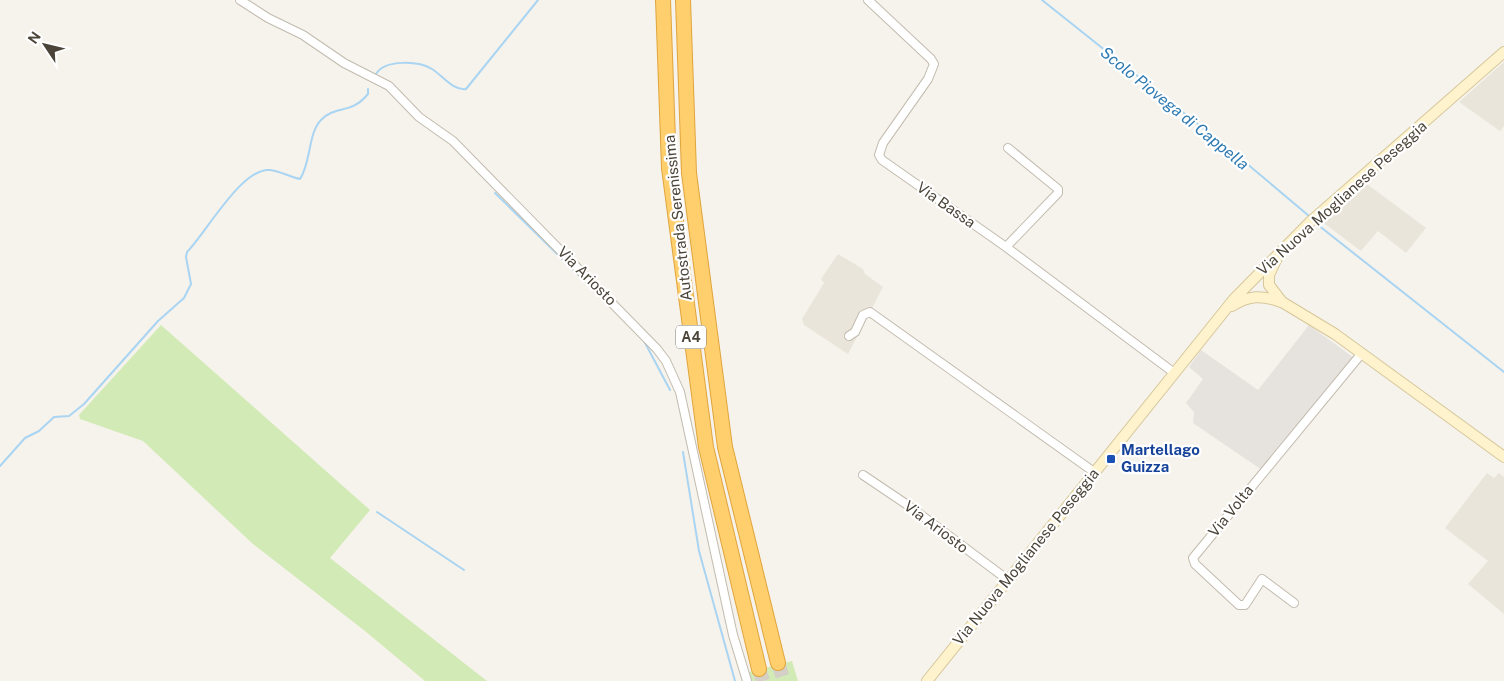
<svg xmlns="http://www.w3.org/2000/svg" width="1504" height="681" font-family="'Public Sans',sans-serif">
	<rect width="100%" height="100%" fill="#f6f3ec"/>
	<path fill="#eae5da" d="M1504,62V126L1500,131L1459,102Z
		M1367,184L1426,228L1406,253L1378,231L1361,251L1321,221Z
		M838,254L863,269L865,274L883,287L848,354L804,325L802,319L824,283L821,279Z
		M1487,473L1494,478L1499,473L1504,477V614L1468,584L1488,561L1445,528Z"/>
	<path fill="#e6e2dd" d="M1309,325L1354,358L1262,470L1193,423L1194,412L1186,403L1203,379L1189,367L1201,350L1258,390Z"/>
	<path fill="#d2eab5" d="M161,325L370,510L330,558L487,681H425L365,631L253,544L143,441L80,419L79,415Z
		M792,661L798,681H752L749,672Z"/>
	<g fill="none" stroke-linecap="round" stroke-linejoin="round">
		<path stroke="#a9d4f2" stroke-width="2" d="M1042,0L1239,157L1309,216
			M376,74C385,59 419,61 432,69C442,75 453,91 466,89L538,0
			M495,193L600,296
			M1318,225L1504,372
			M643,339L670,390
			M683,452L699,551L735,681
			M0,466L25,438L39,431L54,417L69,416L84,404L158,321L184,298L191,284L186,257L187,252C206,233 242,167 270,170C280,171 290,177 300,179C311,163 308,133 321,120C335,105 351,115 368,94V89
			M377,512L464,570"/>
		<path stroke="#d4d0c8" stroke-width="14" stroke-dasharray="14 7" stroke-linecap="butt" d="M778,663L784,681
			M759,669L763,681"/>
		<defs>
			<path id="street" d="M240,0L268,18L303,35L344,63L389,86L419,117L453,141L657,349L666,361L680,392L733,635L747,681
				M868,0L931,59L934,64L928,79L883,143L879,155L882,160L1006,247L1173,372
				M1006,247L1058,193V189L1008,148
				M849,336L855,332L863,315L870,312L1094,472
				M863,475L909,506L1008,580
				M1294,603L1262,579L1245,605H1239L1195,564L1193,558L1362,353"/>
			<path id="secondary" d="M1277,258L1269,275V285L1282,302L1335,334L1504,457
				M1232,306C1249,295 1262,295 1281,302
				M927,681L1234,299L1310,222L1504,52"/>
			<path id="highway" d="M663,0L669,168L706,447L759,669
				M683,0L689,173L725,447L778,663"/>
		</defs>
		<use href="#street" stroke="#c2bbae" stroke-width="10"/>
		<use href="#secondary" stroke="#d6c79b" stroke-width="12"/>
		<use href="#highway" stroke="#e0a43c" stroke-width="16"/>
		<use href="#street" stroke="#fff" stroke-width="8"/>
		<use href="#secondary" stroke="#fff3cd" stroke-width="10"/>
		<use href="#highway" stroke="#ffcf6e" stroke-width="14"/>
	</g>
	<rect fill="#1a4fb4" stroke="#fff" stroke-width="2" x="1106" y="454" width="10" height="10" rx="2.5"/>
	<g text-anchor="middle" stroke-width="4.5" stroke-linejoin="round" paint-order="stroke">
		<rect fill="#fff" stroke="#817c74" stroke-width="1" x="676" y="325.5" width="30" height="23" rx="4"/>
		<g font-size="14" font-weight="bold" fill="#4b4439">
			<text x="691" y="342">A4</text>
		</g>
		<g font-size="15" fill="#4b4439" stroke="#fff">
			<text transform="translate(1342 198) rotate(-42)" y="5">Via Nuova Moglianese Peseggia</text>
			<text transform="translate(946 205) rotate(35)" y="5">Via Bassa</text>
			<text transform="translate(678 218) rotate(-96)" y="5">Autostrada Serenissima</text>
			<text transform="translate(587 276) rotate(45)" y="5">Via Ariosto</text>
			<text transform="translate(1231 511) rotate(-51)" y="5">Via Volta</text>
			<text transform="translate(936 527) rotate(37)" y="5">Via Ariosto</text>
			<text transform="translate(1026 557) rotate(-51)" y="5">Via Nuova Moglianese Peseggia</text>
		</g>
		<g font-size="15" font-weight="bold" fill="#164399" stroke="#fff" text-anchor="start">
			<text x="1121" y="455">Martellago<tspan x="1121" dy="17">Guizza</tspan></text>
		</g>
		<g font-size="16" font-style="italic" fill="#2e7ab2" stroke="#fff">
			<text transform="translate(1175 108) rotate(39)" y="6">Scolo Piovega di Cappella</text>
		</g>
	</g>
	<g transform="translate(45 45) rotate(305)" stroke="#ffffff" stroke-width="4" paint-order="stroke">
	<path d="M0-4L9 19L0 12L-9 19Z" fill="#4b4439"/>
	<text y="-8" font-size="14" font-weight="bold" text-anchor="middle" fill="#4b4439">N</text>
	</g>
</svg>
